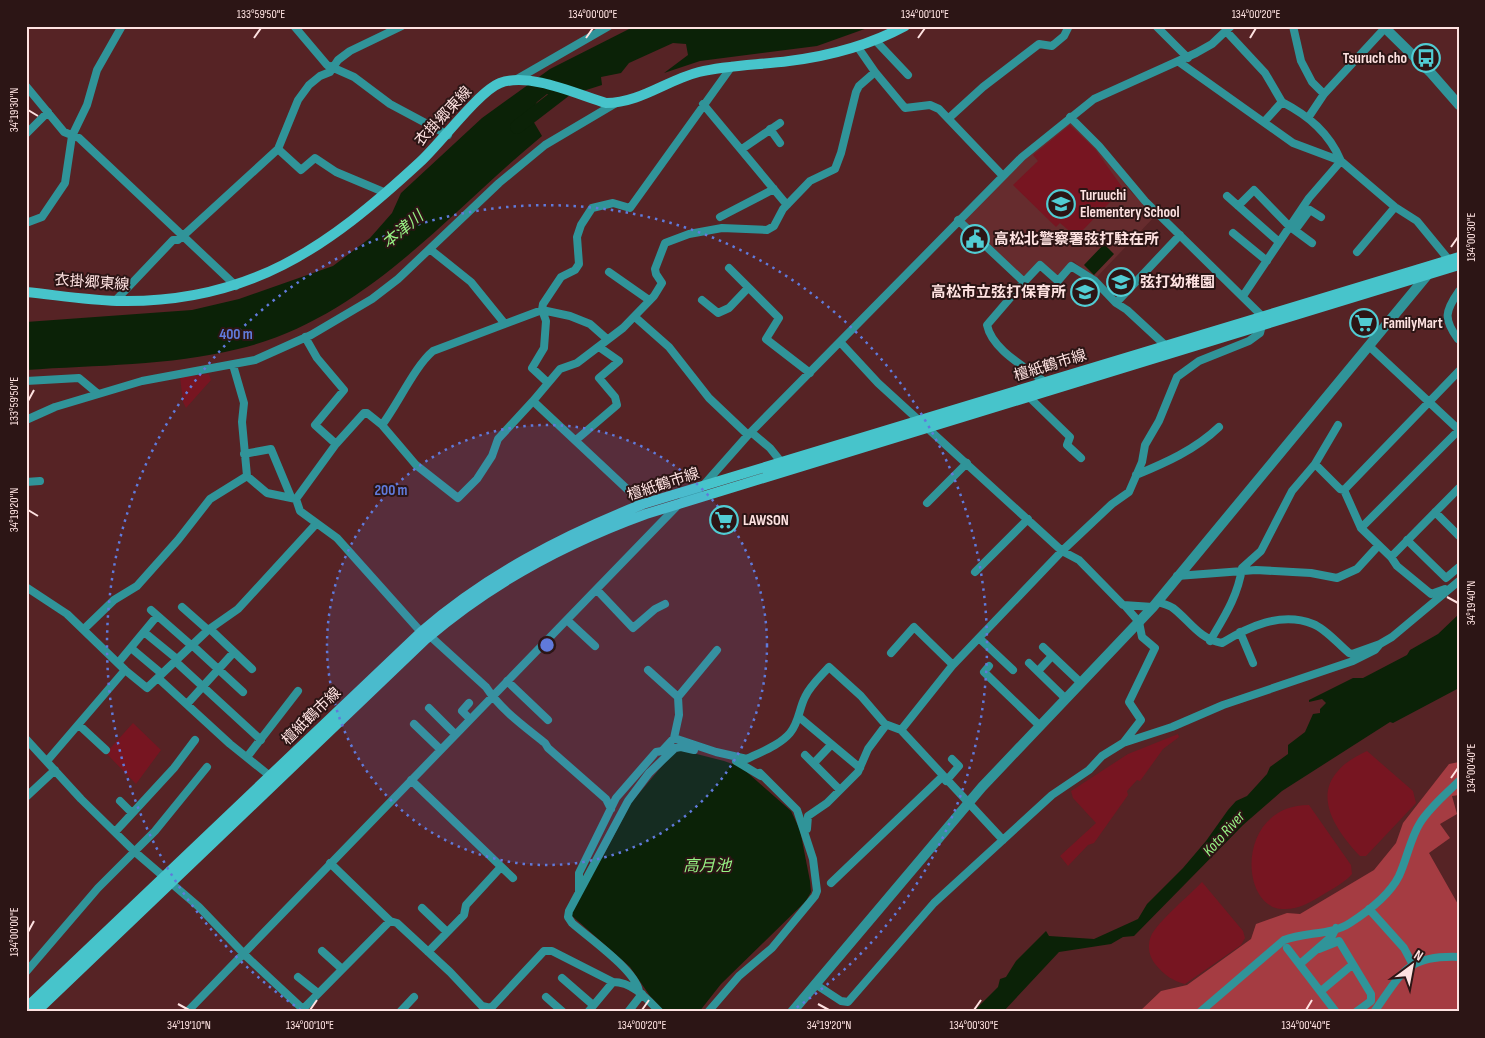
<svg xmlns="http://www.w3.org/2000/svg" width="1485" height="1038" font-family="'Sofia Sans Condensed','Noto Sans JP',sans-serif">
	<rect width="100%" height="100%" fill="#562325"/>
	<path fill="#662c2e" d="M1070,120L1098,148L1132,193L1156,215L1095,279L1073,261L1058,278L1040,261L1026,278L1022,277L964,223L963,219L1005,177Z"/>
	<path fill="#771521" d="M1070,125L1095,149L1122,187L1112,196L1114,198L1081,232L1074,235L1060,223L1056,227L1013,185L1038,161L1033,155Z
		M209,374L211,380L186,408L183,402L180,377Z
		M133,723L161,750L136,784L106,753Z
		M1178,734L1179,737L1163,749L1140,781L1137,780L1127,791L1128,795L1094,843L1088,845L1068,866L1060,856L1096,823L1073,798L1071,791L1128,754Z
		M1367,751L1413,791L1416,803L1366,856H1360C1340,835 1312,799 1338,771C1345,762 1357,756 1367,751Z
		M1309,805L1351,865L1352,874C1345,882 1334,888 1324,894C1311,902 1299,910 1282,909C1239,907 1236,805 1309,805Z
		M1202,882L1243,931L1245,938L1241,945L1185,984C1173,981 1164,975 1156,965C1149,957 1147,946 1151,936C1157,922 1190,895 1202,882Z"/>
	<path fill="#a53c42" d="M1459,762V795L1452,796L1457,814L1440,824L1450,838L1429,853L1459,906V1012H1139L1161,991L1187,985L1251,939L1256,924L1287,913L1300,914L1374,870L1396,843L1403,823L1449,764Z"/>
	<path fill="#0b2207" d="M635,26H873L817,46L700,61L664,73L688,55L686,44L673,43L629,63L621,73L601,77L602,85L558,99L547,94L537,102L529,114L542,136C446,215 364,319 238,349C169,366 96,365 26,370V322L192,310L239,299L333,266L370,238L392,213L401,193L482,118L550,69Z
		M1104,244L1114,254L1094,275L1084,265Z
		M1459,614V688L1393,723L1390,722L1282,791L1243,825L1134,936L1123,937L1111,944L1059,952L1003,1012H973L998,987L1000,979L1006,977L1016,961L1046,931L1049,936L1094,939L1138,919L1147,904L1183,868L1206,841L1228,810L1236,801L1247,796L1267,774L1270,767L1288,754V745L1305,732L1313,714L1320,713V709L1326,703L1322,699L1309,702V700L1353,678H1363L1407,655L1410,650L1438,634Z
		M681,750L724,761L741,767L791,811L800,830L810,881L811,892L806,901L721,984L699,1012H665L650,996L630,967L571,915L574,904L602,858L631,803L672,754Z"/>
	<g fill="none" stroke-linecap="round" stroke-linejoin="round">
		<path stroke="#0b2207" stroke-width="14" d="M517,127L569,87"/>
		<path stroke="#309499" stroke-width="8" d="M294,26L327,65L354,77L390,104L448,135
			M1156,26L1188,58
			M1293,26L1301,61L1312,82L1324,94
			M1226,31L1265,73L1282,102L1264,122
			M875,40L908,75
			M857,46L875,72L905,108L930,105L939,109L1002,175
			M1179,62L1293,143L1341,161L1395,207L1417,221L1449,260
			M517,79L609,26
			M26,86L64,132L79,138L236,286
			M703,104L787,205
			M1070,117L1099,146L1145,201L1262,316
			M949,118L983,87L1039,44L1052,46L1064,36L1069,26
			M1308,118L1324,94L1385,28
			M770,129L780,143
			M26,134L48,112
			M278,149L301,170L315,158L336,172L386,193
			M742,149L780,123
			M1227,196L1279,242
			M1238,206L1254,190L1289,226L1312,243
			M720,217L774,189
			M958,220L1024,282L1040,265L1058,281L1071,266L1095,281L1116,303
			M26,223L42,217L65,183L72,136L87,105L97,70L122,26
			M1296,229L1310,210L1321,217
			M1233,233L1267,261
			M431,250L471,282L505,324
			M1357,252L1395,207
			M729,268L779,318L766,339L810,373
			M609,272L649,300
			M1024,282L987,325C992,350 1027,368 1045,382
			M1243,296L1309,198L1341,161C1329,133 1309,116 1282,102
			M702,300L718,313L729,308L748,288
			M115,301L173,240H178L184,235L278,149L298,100L309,85L320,76L330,72L338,60L350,51L402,26
			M635,317L669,347L709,398L748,435
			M305,337L317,358L344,390L315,425L336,444
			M1458,339C1443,319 1445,311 1459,291
			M841,343L878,383L1062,551L1079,560L1123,605L1153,607
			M1166,346L1127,310L1116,303L1180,235
			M233,365L244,403L242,422L247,476L267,493L296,499L300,511L337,538L421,632
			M1459,371L1344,490L1361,528L1391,557L1459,488
			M26,381L79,378L97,393
			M547,382L532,368L544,348L546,321L542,310L543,304L561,277L575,270L579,264L577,237L581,225L592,208L613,203L630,208L732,66
			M1029,397L1070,437L1067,445L1081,458
			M26,420L55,407L142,381L255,360L311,335L372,299L398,279L499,183L545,145L616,103
			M382,425L416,465L458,498L477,479L492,456L498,439L533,401
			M1338,425L1315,464L1340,489L1344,490
			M751,432L770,448L782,463
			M576,440L617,405L615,397L599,378L619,361L599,347
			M244,454L271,449L291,497
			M1136,475C1165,463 1195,450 1219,427
			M26,482L40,481
			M296,499L336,444L364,413H367L382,425C398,404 415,366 433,351L542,310L570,316L590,324L607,339
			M927,503L967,463
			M643,504L533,401L560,369L577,363L623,328L654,296L662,283L656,274L655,269L665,243L689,234L722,228L767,230L774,226L783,209L810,181L835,169L841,153L856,92L859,86L875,72
			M1435,512L1459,536
			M1361,528L1459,430L1369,346
			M1407,540L1446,578L1459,567
			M1391,557L1397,566L1431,594L1445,589
			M975,572L1028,519
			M1177,576L1256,570L1311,573L1337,578L1357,569L1378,546
			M26,587L67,614L125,670L47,761
			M597,590L633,628L655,609L665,604
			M1158,602C1163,604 1169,605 1173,608C1190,621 1199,639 1222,643C1248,627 1281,611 1313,624C1326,629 1338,644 1349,653L1352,654L1380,644L1392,637L1459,581
			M182,607L208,630
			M151,610L192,646
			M567,620L595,646
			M84,629L114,600L137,586L178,540L210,499L247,476
			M210,629L252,669
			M144,632L177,659
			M1240,632L1253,663
			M430,636L486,687C501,710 524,726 545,743L548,748L606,799L611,809
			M979,638L1013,670
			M1210,641C1224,617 1238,596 1242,568L1261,551L1292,491L1315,464
			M192,645L243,692
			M1043,647L1081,683
			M131,648L162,674
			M891,653L914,627L953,665
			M175,661L261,740
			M118,663L157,616
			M1029,663L1066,699
			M989,666L984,672L1040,726
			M125,670L147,688L208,630L238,609L316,524
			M648,670L678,697L679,715L674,738
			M1038,671L1052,656
			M158,678L230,744L270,776
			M507,681L548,720
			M678,697L717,650
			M469,703L462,711L470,719
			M187,704L234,652
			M429,708L455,734
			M799,717L860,768
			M414,724L440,749
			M79,725L106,750
			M26,739L81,799L135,852L199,907L247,957L306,1012
			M1124,742L1141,720L1129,702L1155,648L1142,637L1139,622L1126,607
			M805,755L840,790
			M247,757L298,691
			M736,761L761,776
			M814,763L831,745
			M411,780L513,878
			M946,781L959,766L952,759
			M26,797L55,770
			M120,801L132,813
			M807,829L808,816L827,803L858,772L868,749L886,725
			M115,832L174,768L195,740
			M1003,840L901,730L952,666L1062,551L1112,504L1129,492L1142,462L1145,445L1159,421L1177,377L1199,361L1249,341L1260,333L1262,325
			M330,863L390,921L397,923L450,972L482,1006L491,1008L544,951H552L613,982C633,982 647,999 660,1012
			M831,883L942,777
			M579,892V873L616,798L656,752L662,751L674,738L716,752L747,759C761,752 780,745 790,733C799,722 799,709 805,697C810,686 821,676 829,667L861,696L885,724L901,730
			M422,908L447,932
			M1369,909L1404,948L1413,965
			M1287,948L1336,1012
			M1319,949L1339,941L1371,994V1001L1356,1012
			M322,951L342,969
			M428,952L464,915L466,905L500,868
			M1300,964L1332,936L1336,928
			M26,972L98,888L155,831L207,767
			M298,977L318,993
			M562,978L593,1005
			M815,984L841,1001L848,1002L934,903L1052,795L1089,770L1102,756L1123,743L1172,727L1223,705L1353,661L1375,650L1380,644
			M639,991C635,970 589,938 572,923L568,917L569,911L628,801L649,773L675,748L681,747L694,750
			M1321,991L1352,965
			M546,997L563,1012
			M303,1009L390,921
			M187,1012L680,503L702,487L748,435L1022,157L1094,99L1196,53L1212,44L1231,26
			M400,1012L414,997
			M588,1012L613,982
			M628,1012L642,994
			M708,1012L739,976L772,948L815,896L817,891L813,859L797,810L760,773
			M1200,1012L1284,940C1305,932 1332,935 1350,923C1367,912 1390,894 1399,876C1407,859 1410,839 1420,823C1430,807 1446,794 1459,781
			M1374,1012C1402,973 1406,955 1459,957"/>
		<path stroke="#309499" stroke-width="10" d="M1383,26L1431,73L1459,105
			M792,1012L982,787L1153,607L1429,273"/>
		<path stroke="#47c4cb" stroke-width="10" d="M26,292C56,295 87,300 117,301C249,304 327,248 420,162C440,144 479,91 500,83C530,72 576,94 606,103C640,103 667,80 699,72C729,65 759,65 789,61C829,56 870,45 905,26
			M26,1008L421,632C487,575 562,536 643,504L1459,257
			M36,1012L426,639C491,583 566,543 646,514L1459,265"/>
	</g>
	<path fill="none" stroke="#fee2e1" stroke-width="2" d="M254,38L261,28M586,38L593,28M918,38L925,28M1250,38L1256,28M28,110L38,116M1451,247L1458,237M28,401L34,390M28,510L38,516M1447,597L1458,603M1451,778L1458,768M28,932L34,921M178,1004L189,1010M818,1004L829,1010M310,1010L317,1000M642,1010L649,1000M974,1010L981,1000M1306,1010L1312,1000"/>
	<circle cx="547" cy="645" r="220" fill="#607adb" fill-opacity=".12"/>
	<g fill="none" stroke="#607adb" stroke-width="2.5" stroke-dasharray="2.5 5">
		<circle cx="547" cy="645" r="220"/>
		<path d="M301 1010A440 440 0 1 1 793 1010"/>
	</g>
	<defs>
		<symbol id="bus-ring" viewBox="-11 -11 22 22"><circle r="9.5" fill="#2c1515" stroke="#51ccd3" stroke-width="1.5"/><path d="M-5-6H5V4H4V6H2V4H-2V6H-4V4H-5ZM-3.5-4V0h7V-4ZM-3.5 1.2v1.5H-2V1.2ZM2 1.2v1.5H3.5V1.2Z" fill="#51ccd3"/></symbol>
		<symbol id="school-ring" viewBox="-11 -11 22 22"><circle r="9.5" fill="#2c1515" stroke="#51ccd3" stroke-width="1.5"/><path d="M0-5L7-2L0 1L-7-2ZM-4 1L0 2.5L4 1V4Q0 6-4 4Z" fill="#51ccd3"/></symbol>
		<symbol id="civic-ring" viewBox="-11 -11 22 22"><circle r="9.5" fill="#2c1515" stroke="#51ccd3" stroke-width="1.5"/><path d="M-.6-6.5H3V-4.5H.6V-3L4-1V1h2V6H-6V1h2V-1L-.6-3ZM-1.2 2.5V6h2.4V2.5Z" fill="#51ccd3"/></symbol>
		<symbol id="supermarket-ring" viewBox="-11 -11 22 22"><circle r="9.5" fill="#2c1515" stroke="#51ccd3" stroke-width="1.5"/><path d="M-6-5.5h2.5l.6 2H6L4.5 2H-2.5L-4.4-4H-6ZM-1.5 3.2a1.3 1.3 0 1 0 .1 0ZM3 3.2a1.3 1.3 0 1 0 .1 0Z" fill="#51ccd3"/></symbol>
	</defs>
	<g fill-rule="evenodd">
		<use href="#bus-ring" x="1410" y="42" width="32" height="32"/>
		<use href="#school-ring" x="1045" y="188" width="32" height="32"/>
		<use href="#civic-ring" x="959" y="223" width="32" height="32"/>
		<use href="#school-ring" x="1105" y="266" width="32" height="32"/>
		<use href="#school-ring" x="1069" y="276" width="32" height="32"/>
		<use href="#supermarket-ring" x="1348" y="307" width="32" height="32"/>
		<use href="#supermarket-ring" x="708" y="504" width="32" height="32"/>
	</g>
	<g text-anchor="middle" stroke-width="4" stroke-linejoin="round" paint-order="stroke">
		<g font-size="15" font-weight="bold" fill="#fee2e1" stroke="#2c1515" text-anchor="start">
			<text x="1407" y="63" text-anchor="end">Tsuruch cho</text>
			<text x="1080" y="200">Turuuchi<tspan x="1080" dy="17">Elementery School</tspan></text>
			<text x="994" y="244">高松北警察署弦打駐在所</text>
			<text x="1140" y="287">弦打幼稚園</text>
			<text x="1066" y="297" text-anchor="end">高松市立弦打保育所</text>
			<text x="1383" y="328">FamilyMart</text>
			<text x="743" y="525">LAWSON</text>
		</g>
		<g font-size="15" fill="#fee2e1" stroke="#2c1515">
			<text transform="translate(443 116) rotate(-47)" y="5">衣掛郷東線</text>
			<text transform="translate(92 282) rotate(4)" y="5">衣掛郷東線</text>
			<text transform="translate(1050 365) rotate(-17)" y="5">檀紙鶴市線</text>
			<text transform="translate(663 484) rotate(-18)" y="5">檀紙鶴市線</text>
			<text transform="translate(311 716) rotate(-44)" y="5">檀紙鶴市線</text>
		</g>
		<g font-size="16" font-style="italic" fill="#97f284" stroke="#2c1515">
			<text transform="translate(402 229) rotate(-40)" y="6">本津川</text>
			<text transform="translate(1223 833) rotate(-48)" y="6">Koto River</text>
			<text x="707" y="871">高月池</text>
		</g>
	</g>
	<circle cx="547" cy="645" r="8" fill="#607adb" stroke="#2c1515" stroke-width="2.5"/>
	<g font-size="15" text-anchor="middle" font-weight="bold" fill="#607adb" stroke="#2c1515" stroke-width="4" stroke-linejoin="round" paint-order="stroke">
		<text x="236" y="339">400 m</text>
		<text x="391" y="495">200 m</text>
	</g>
	<rect width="1485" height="1038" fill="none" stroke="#2c1515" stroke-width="55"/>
	<g transform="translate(1412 966) rotate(32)" stroke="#2c1515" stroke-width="4" paint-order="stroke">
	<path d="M0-4L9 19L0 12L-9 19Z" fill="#fee2e1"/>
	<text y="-8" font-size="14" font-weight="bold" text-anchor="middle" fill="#fee2e1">N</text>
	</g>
	<rect x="28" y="28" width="1430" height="982" fill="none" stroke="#fee2e1" stroke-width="2"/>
	<g font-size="12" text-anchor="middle" fill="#fee2e1">
		<text x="261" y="18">133°59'50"E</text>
		<text x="593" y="18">134°00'00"E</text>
		<text x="925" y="18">134°00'10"E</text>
		<text x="1256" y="18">134°00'20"E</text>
		<text transform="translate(14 110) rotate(-90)" y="4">34°19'30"N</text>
		<text transform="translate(1471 237) rotate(-90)" y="4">134°00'30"E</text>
		<text transform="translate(14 401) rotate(-90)" y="4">133°59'50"E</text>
		<text transform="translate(14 510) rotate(-90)" y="4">34°19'20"N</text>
		<text transform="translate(1471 603) rotate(-90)" y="4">34°19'40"N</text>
		<text transform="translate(1471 768) rotate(-90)" y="4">134°00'40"E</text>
		<text transform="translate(14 932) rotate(-90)" y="4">134°00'00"E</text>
		<text x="189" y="1029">34°19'10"N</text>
		<text x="310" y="1029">134°00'10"E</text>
		<text x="642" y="1029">134°00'20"E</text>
		<text x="829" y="1029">34°19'20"N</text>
		<text x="974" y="1029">134°00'30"E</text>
		<text x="1306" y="1029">134°00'40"E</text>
	</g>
</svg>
